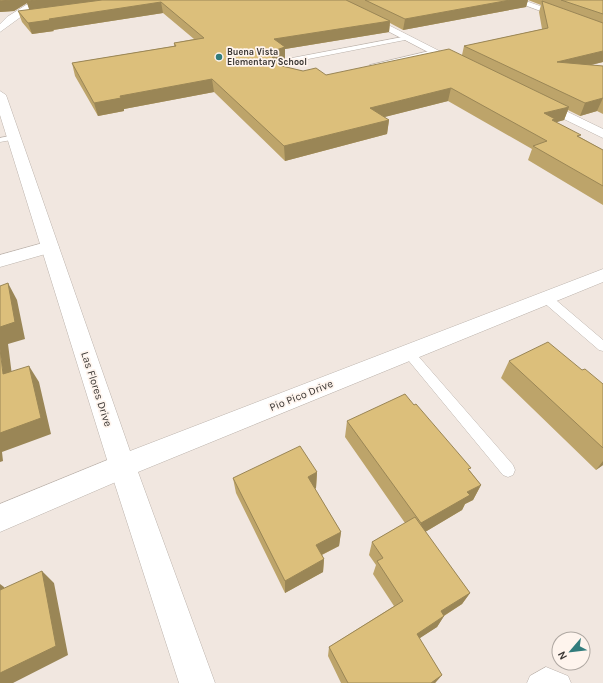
<svg xmlns="http://www.w3.org/2000/svg" width="603" height="683" font-family="Karla,sans-serif">
	<rect width="100%" height="100%" fill="#f1e7e0"/>
	<g fill="none" stroke-linecap="round" stroke-linejoin="round">
		<defs>
			<path id="lane" d="M408,36L410,39L293,62L282,65L280,69L288,75L285,77L274,69L278,63L292,58Z
				M434,50L436,53L373,67L370,65Z
				M14,135L18,137L17,139L0,142V138Z
				M546,294L550,295L603,340V351L599,350L542,301L540,298Z
				M408,347L412,349L513,465L515,470L513,475L508,477L503,475L404,355L402,352L404,349Z
				M546,667L568,676L571,683H527L530,676Z"/>
			<path id="street" d="M328,0H339L467,65L465,67H457Z
				M511,0H523L603,28V34Z
				M539,98L603,129V138L535,105L533,102Z
				M50,241L56,243L59,247L56,251L0,267V255Z
				M122,454L132,457L135,466L132,475L0,532V504Z"/>
			<path id="secondary" d="M34,0H44L0,32V24L7,17Z
				M0,91L6,95L130,451L603,269V282L138,472L215,683H179L109,466L0,115Z"/>
		</defs>
		<use href="#lane" stroke="#bcb3ac" stroke-width="1"/>
		<use href="#street" stroke="#bcb3ac" stroke-width="1"/>
		<use href="#secondary" stroke="#bcb3ac" stroke-width="1"/>
		<use href="#lane" fill="#fff" fill-rule="evenodd"/>
		<use href="#street" fill="#fff" fill-rule="evenodd"/>
		<use href="#secondary" fill="#fff" fill-rule="evenodd"/>
	</g>
	<path fill="#bda46a" fill-rule="evenodd" d="M0,0H603V62L591,65L603,66V114L597,111L580,116L568,110L564,120L556,122L580,137L603,150V205L528,160L532,149L448,101L384,117L389,120L387,134L285,161L214,92L124,109V111L98,116L75,76L72,63L174,46V43L194,39L163,13L53,30L54,31L32,34L22,22L18,11L30,10L27,3L14,11L0,12ZM528,0L541,5L539,12L542,29L464,46L462,55L326,75L303,71L282,66L278,62L285,59V49L389,32L390,23L403,30L526,7Z
		M509,361L582,370L603,384V465L596,470L501,378Z
		M347,421L470,471L481,485L473,500L465,504L462,510L425,532L470,593L462,604L444,616L437,627L419,638L442,675L435,683H341L328,656L329,647L394,606L373,574L376,565L369,555L372,542L405,523L345,437Z
		M317,472L316,488L315,489L341,532L339,546L322,555L324,559L323,572L285,593L236,493L233,478Z"/>
	<path fill="#9a8656" d="M11,0H118L30,12L27,3L14,11L0,12V1Z
		M510,0H528L526,7L403,30L405,19Z
		M161,2L163,13L53,30L54,31L32,34L28,23L49,19Z
		M390,21L389,32L285,49V59L277,62L272,57L274,39Z
		M603,51V62L553,74L557,62Z
		M212,79L214,92L124,109V111L98,116L94,103L120,96Z
		M451,88L448,101L369,121L370,108Z
		M603,98L597,111L580,116L585,103Z
		M569,107L564,120L554,123L544,113Z
		M389,120L387,134L285,161L284,146Z
		M8,283L17,300L25,339L8,344L14,391L3,374L0,349V327Z
		M29,366L39,382L51,434L2,452L3,461L0,462V433Z
		M603,461V465L596,470Z
		M317,472L316,488L308,492V477Z
		M481,485L473,500L465,504L462,510L415,538L421,523L467,492Z
		M341,532L339,546L315,558L316,545Z
		M324,559L323,572L285,593V581Z
		M42,571L54,583L68,655L13,683H0V673Z
		M0,584L4,587L7,605L0,600Z
		M470,593L462,604L434,622L441,611Z
		M444,616L437,627L411,644L417,634Z
		M442,675L435,683H431Z"/>
	<path fill="#dcbf7b" stroke="#9a8656" d="M0,0H11L0,1Z
		M29,0H37L27,1Z
		M102,0H346L390,21L274,39L285,47L276,50L272,57L282,66L303,71L316,68L326,75L449,49L569,107L544,113L555,119L552,120L581,135L577,136L603,150V186L533,146L547,141L451,88L370,108L389,120L284,146L212,79L120,96L121,98L94,103L72,63L176,46L174,43L204,38L161,2L49,19L50,20L28,23L18,11Z
		M365,0H510L405,19Z
		M561,0H603V14Z
		M542,1L603,23V51L557,62L603,66V98L585,103L464,46L548,28Z
		M8,283L15,322L0,327V286Z
		M548,342L582,370L585,369L603,384V448L509,361Z
		M0,349L3,374L29,366L41,418L0,433Z
		M405,394L414,405L416,404L471,468L468,469L481,485L467,492L470,495L421,523L347,421Z
		M300,446L317,472L308,477L341,532L316,545L324,559L285,581L233,478Z
		M415,517L470,593L441,611L444,616L417,634L442,675L431,683H348L329,647L403,601L377,561L383,558L372,542Z
		M42,571L56,646L0,673V590Z"/>
	<circle fill="#327c7c" stroke="#fef4ed" stroke-width="1.5" cx="219" cy="57" r="4"/>
	<g text-anchor="middle" stroke-width="3.5" stroke-linejoin="round" paint-order="stroke">
		<g font-size="9" font-weight="bold" fill="#393532" stroke="#fef4ed" text-anchor="start">
			<text x="227" y="55">Buena Vista<tspan x="227" dy="10">Elementary School</tspan></text>
		</g>
		<g font-size="11" fill="#393532" stroke="#fef4ed">
			<text transform="translate(97 389) rotate(72)" y="4">Las Flores Drive</text>
			<text transform="translate(301 395) rotate(-22)" y="4">Pio Pico Drive</text>
		</g>
	</g>
	<g transform="translate(571 651) rotate(242)"><circle r="19" fill="#fef4ed" stroke="#afa8a2"/>
	<path d="M0-3L7 15L0 10L-7 15Z" fill="#327c7c"/>
	<text y="-6" font-size="11" font-weight="bold" text-anchor="middle" fill="#393532">N</text>
	</g>
</svg>
